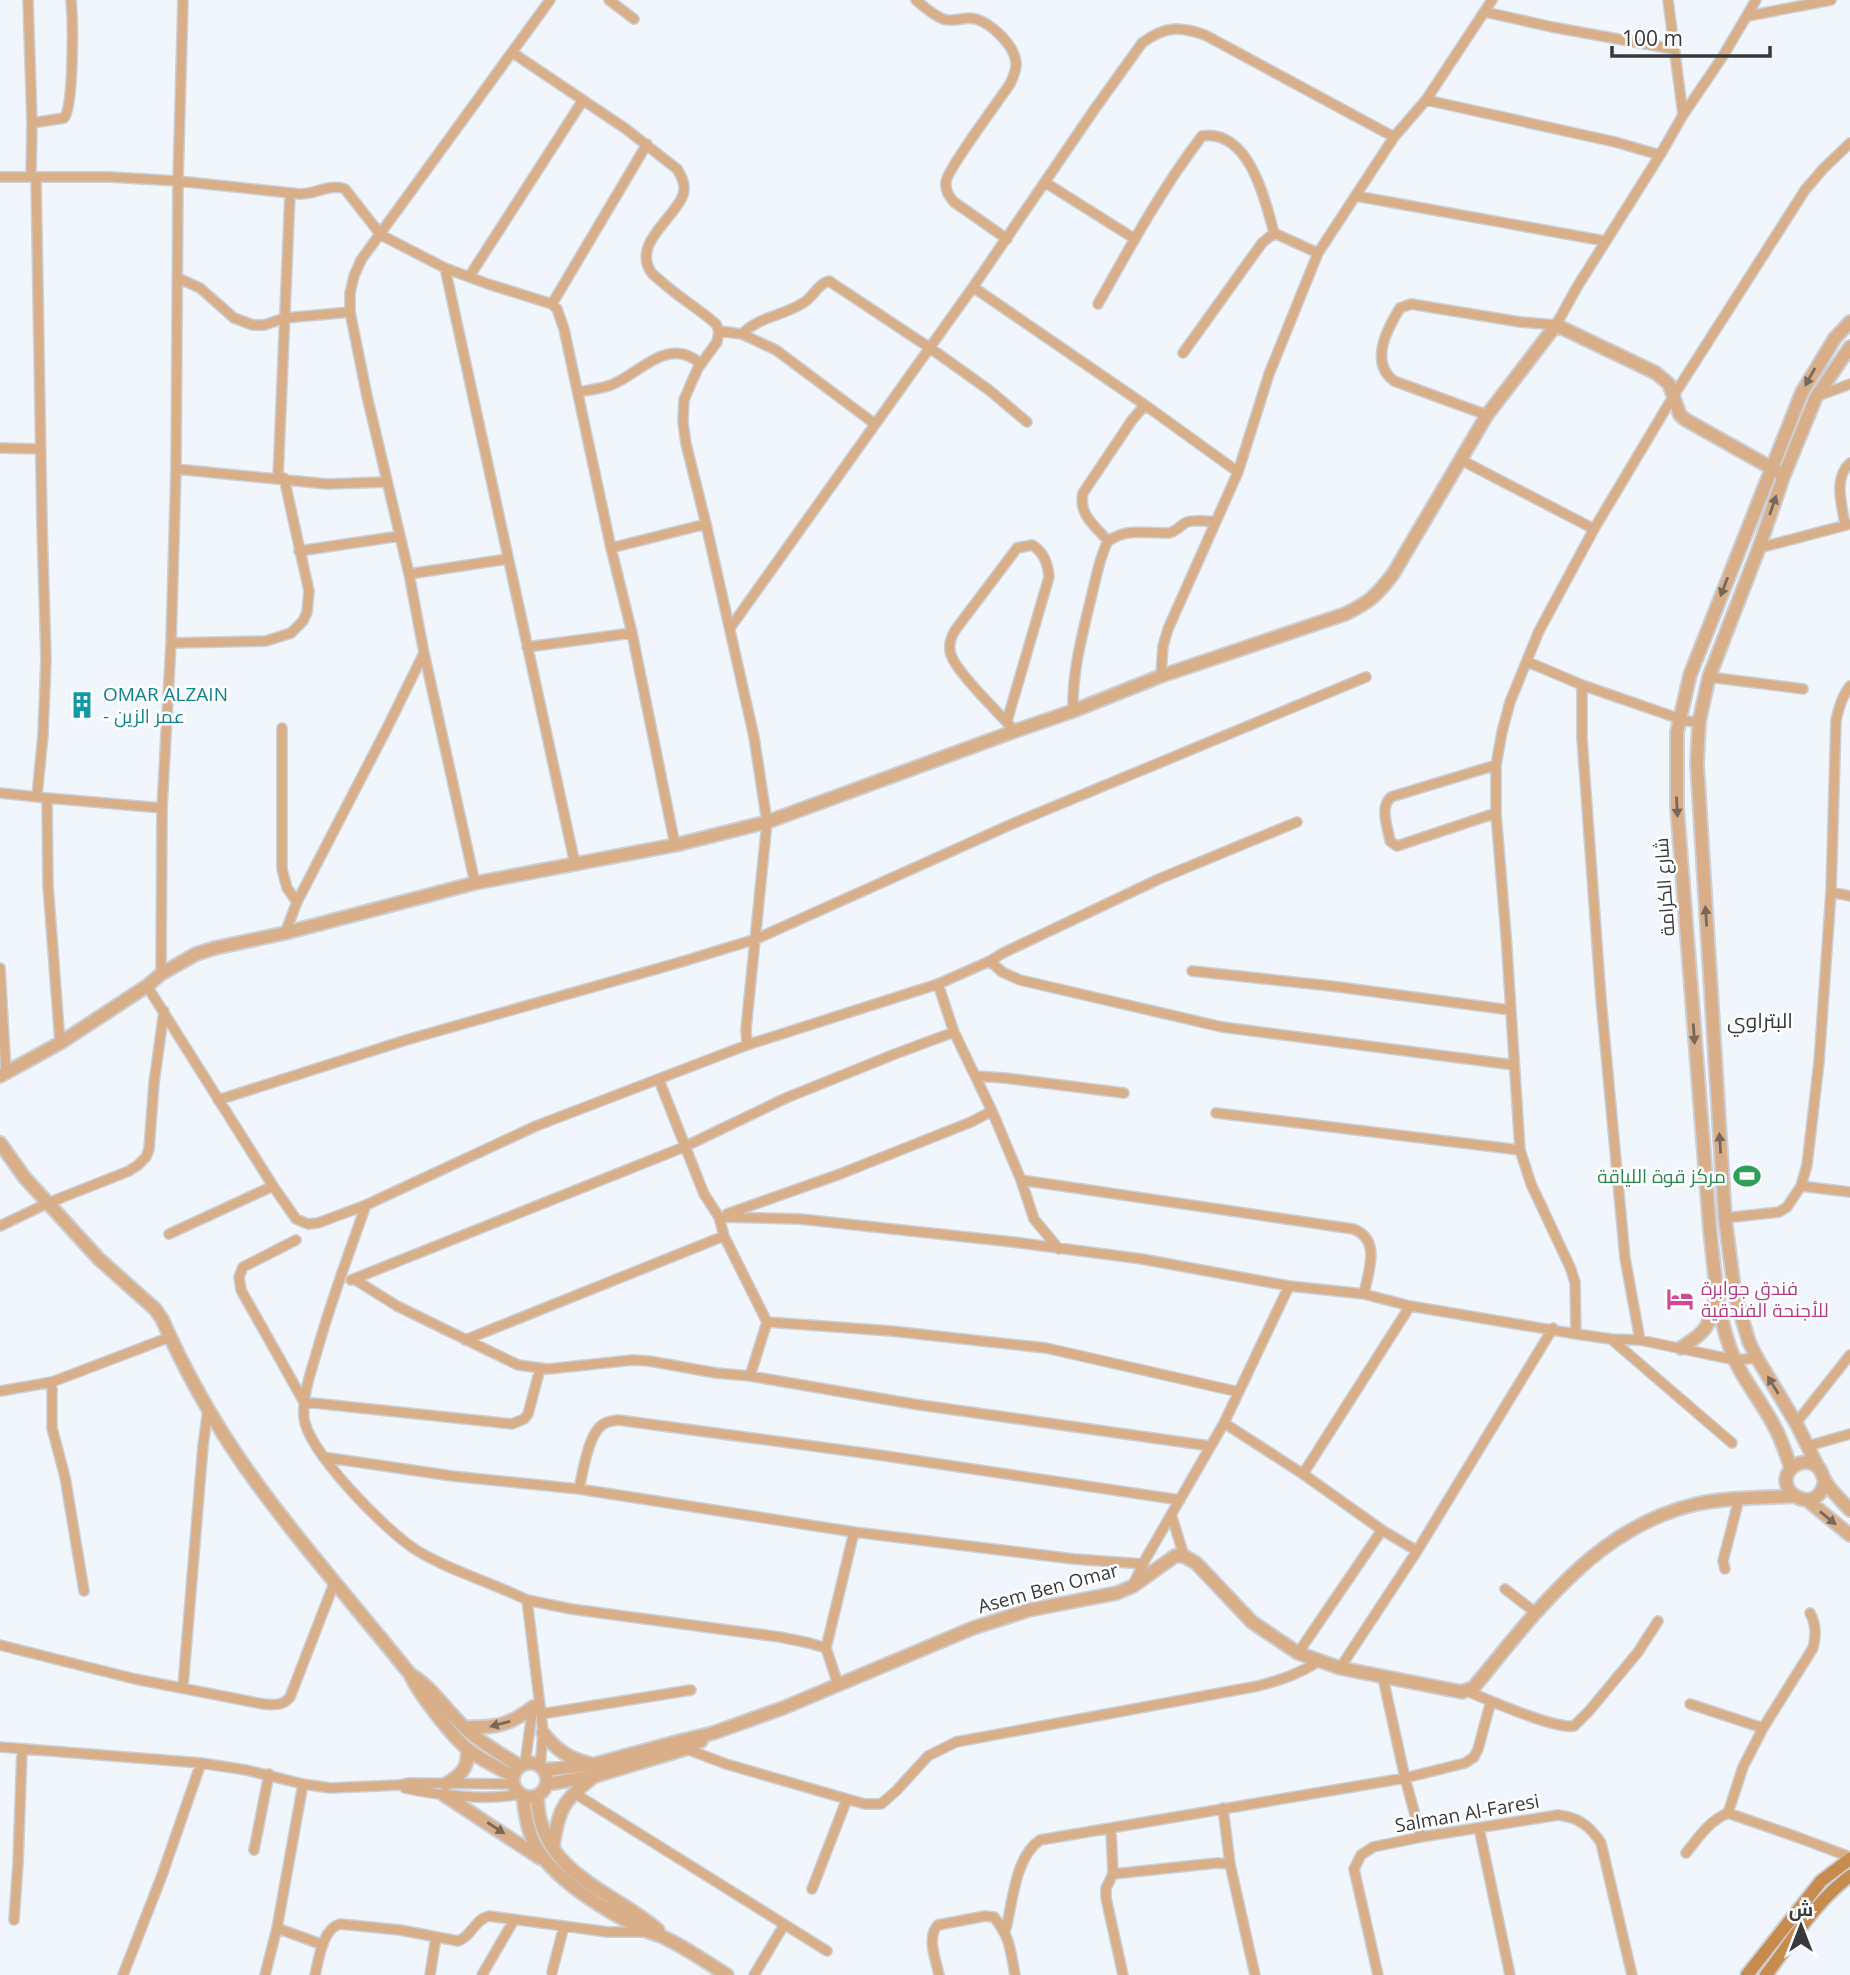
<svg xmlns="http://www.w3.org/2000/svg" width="1850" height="1975" font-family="'Open Sans',Cairo,sans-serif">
	<rect width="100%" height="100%" fill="#f1f6fd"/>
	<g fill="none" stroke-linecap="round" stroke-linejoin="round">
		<defs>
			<path id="minor" d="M28,0L32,123L31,177
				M609,0L634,19
				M916,0C924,7 933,15 943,19C954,23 964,16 976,19C992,24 1014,45 1016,62C1017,70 1013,77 1010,84C1000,99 946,171 946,182C945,191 949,196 954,202L1007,239
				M1668,0L1683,115
				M1485,12L1552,27L1673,49
				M1748,16L1831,0
				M1426,100L1615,142L1660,155
				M32,123L64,118C74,106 73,19 71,0
				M0,177H110L178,181L300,194C317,194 329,183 345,189L381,235L445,268L488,284L552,304L557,309L564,329L611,548L632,633L675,845
				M36,177L42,525L46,659L43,735L37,796
				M1046,183L1135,239
				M1356,196L1605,241
				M445,268L575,864
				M469,277L583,100
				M178,278L200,288L234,318L253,325H264L285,318L350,312
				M973,287L1145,405
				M552,304L647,144
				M1098,304C1130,247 1162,188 1202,136C1249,129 1265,199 1274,233
				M719,331L742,334L776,350L875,424
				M742,334C760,316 783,316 803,303C814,297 816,285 829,281L930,348L989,390L1027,422
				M1183,353L1262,243L1274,233L1318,253
				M578,392C589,390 600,389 611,385C641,373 668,335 701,364
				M1818,396L1850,384
				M1487,415L1394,381C1369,362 1387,329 1400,308L1411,304L1520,322L1556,325L1577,287L1660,155L1683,115L1723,56L1756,0
				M0,448L41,449
				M1461,460L1594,529
				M176,469L327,484L386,482
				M278,478L290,194
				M1845,525C1842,505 1833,478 1850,463
				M1108,541C1095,526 1078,514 1083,493L1132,420L1145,405L1238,472
				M611,548L706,524
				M1759,548L1850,524
				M299,551L400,536
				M409,574L507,559
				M730,628L973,287L1094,110L1142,43C1165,26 1179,26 1205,35L1394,137
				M171,643L266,641L291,633L303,621L307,612L309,591L284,478
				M527,647L632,633
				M1528,662L1582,685L1686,721L1699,722
				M1161,676L1163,646L1168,629L1238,472L1269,374L1318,253L1394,137L1426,100L1492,0
				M1709,677L1803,689
				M1582,685V738L1601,999L1625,1258L1640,1340
				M1073,711C1072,672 1082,636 1091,598C1096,579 1099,558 1108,541C1128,527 1147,534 1168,533C1177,532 1180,525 1187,522C1195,519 1207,522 1215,521
				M1007,721L1049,577C1048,564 1044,552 1032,545L1017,548L956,629C951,636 948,646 951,655C958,674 1000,714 1015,731
				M282,728V869L287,888L297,902
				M1496,765L1391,797C1379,808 1388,827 1390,841L1397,846L1496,813
				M0,793L47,798L48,885L60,1043
				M47,798L162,808
				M475,883L424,653L409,574L367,396L350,312V293L354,276L361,260L550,0
				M1831,892L1850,896
				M285,933L297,902L386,730L424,653
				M990,961L1002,972L1020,980L1222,1027L1514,1065
				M0,968L6,1073
				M1192,971L1331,986L1510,1010
				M161,974L162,808L171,643L176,469L178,181L183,0
				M147,986L273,1186L296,1219L308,1224L318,1223L366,1205L536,1126L747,1045L746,1029L767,822L754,737L706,524L686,444L683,422L684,400L692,381L698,368L717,342L719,331L716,324C699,309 680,298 663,283C660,280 654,276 651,272C632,243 675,218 683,195C686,185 682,177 677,169L626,129L513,53
				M747,1045L938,984
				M976,1076L1005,1078L1124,1093
				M659,1080L704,1194L719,1217L724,1236L767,1322L750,1376
				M218,1100L406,1040L681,962L756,939L1012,824L1366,677
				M1216,1113L1520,1150
				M1021,1180L1353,1229C1382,1239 1368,1272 1364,1294
				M1801,1186L1850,1192
				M366,1205C349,1253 331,1301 317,1351C311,1372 302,1395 304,1418C308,1452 386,1531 416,1550C450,1571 491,1582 527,1600L541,1714L543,1733L540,1766
				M727,1214L840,1174L971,1122L992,1111
				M719,1217L800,1219L1013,1242L1142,1259L1289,1286L1364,1294L1410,1306L1576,1334L1611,1339L1640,1340L1735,1360L1757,1358
				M1725,1218L1779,1212L1787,1207L1801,1186L1807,1165L1819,1062L1831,892L1836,720C1839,708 1842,696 1850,686
				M0,1226L48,1203L129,1171L138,1165L146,1157L149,1149L154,1083L164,1011
				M169,1234L273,1186
				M296,1240L243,1267L239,1277L241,1290L304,1402L512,1424L524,1419L528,1414L540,1369
				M1059,1249L1034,1219L1021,1180L992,1111L954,1032L938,984L990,961L1003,953L1159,879L1297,822
				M354,1279L397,1306L518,1365L548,1369L633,1360L649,1361L716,1373L750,1376L913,1404L1210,1446
				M351,1280L684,1147L786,1098L895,1054L954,1032
				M767,1322L891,1331L1046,1348L1239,1392
				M1576,1334L1575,1282L1570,1267L1531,1184L1520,1150L1506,935L1496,813V765L1502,732L1510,702L1539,631L1594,529L1674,395L1805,190L1823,169L1850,143
				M1611,1339L1732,1443
				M465,1340L724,1236
				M52,1382V1428L65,1477L84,1591
				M0,1391L52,1382L170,1337
				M1224,1423L1303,1474L1382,1530L1417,1551
				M1796,1423L1850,1355
				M1808,1446L1850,1434
				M323,1457L452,1476L579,1489L854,1532L1074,1559L1144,1564
				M1303,1474L1410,1306
				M579,1489C583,1472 588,1435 602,1425C607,1421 612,1421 618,1420L879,1455L1180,1500
				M1172,1517L1184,1556
				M1725,1569L1723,1561L1739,1499
				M1133,1585L1145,1560L1224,1423L1289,1286
				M1505,1589L1536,1613
				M527,1600L571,1609L780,1637L809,1643L826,1648L838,1684
				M1810,1613C1816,1624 1816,1637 1813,1648L1763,1728L1743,1767L1728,1813L1797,1837L1850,1857
				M0,1645L135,1679L263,1704C274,1705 283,1706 290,1697L335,1581
				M826,1648L854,1532
				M1298,1653L1382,1530
				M1340,1668L1417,1551L1553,1328
				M1383,1678L1405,1778L1421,1837
				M183,1687L203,1446L208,1409
				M1467,1691C1489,1700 1553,1729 1574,1726L1589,1711L1638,1652L1658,1621
				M1690,1704L1763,1728
				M541,1714L691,1690
				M0,1747L201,1763L246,1770L303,1784L330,1788L400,1785L408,1783L513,1784
				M684,1748L726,1764L847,1799L865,1804H881L896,1791L928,1756L956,1742L1258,1686C1281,1680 1299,1674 1319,1661
				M525,1764L533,1705
				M405,1788C435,1795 489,1801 520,1794
				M574,1793L827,1951
				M1223,1808L1230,1864
				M1479,1828L1510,1975
				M1111,1829L1113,1874
				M254,1850L269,1774
				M1686,1853C1698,1838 1710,1820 1728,1813
				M812,1889L847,1799
				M14,1920L18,1863L22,1750
				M277,1928L323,1945
				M1005,1932C1013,1904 1014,1858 1040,1840L1405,1778L1465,1763L1474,1757L1478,1749L1491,1701
				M552,1972L564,1926
				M123,1975L161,1878L201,1763
				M265,1975L277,1928L303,1784
				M315,1975C319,1959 322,1929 340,1924L400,1930L458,1941C471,1937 475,1919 489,1916L608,1932H647
				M430,1975L436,1937
				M482,1975L514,1920
				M754,1975L784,1925
				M939,1975C936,1960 926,1937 938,1925L985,1916L994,1917C1011,1939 1010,1949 1015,1975
				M1123,1975L1106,1898V1888L1113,1874L1217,1863L1230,1864L1255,1975
				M1378,1975L1354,1869L1361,1855L1373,1847L1421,1837L1558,1815C1578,1817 1590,1826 1601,1843L1632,1975"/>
			<path id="tertiary" d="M0,1076L60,1043L147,986L161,974L196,954L215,948L285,933L475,883L675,845L767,822L1015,731L1073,711L1161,676L1345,614C1370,602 1376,596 1393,574L1487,415L1556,325L1656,373L1669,384L1680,415L1686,420L1784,475
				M0,1143L25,1178L99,1259L155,1309L162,1319C184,1369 212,1419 243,1464C294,1537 354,1604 410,1674C419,1694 453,1738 470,1751C483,1761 499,1768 513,1776
				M1681,1348C1707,1331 1708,1328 1716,1299
				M1818,1467L1796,1423L1757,1358L1749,1342L1735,1295L1725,1218L1697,764L1699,722L1709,677L1759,548L1784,475L1816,397L1850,347
				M1791,1469C1786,1453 1781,1438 1773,1424C1761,1401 1744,1381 1734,1358C1717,1319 1715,1273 1710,1231L1677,807V732L1690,675L1802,392L1835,338L1850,322
				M1825,1480C1818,1521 1768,1489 1793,1467C1799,1462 1806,1461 1813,1464C1822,1468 1821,1473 1825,1481C1831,1491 1842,1501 1850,1510
				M1807,1500L1850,1535
				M413,1676C433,1689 447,1711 465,1728C481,1743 501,1754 520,1766
				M464,1727C493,1728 509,1726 533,1707
				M543,1733C555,1748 568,1759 588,1763
				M513 1780a17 17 0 1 1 34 0a17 17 0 1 1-34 0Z
				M544,1770L595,1764L680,1741L713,1733L783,1708L973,1628L1029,1610L1117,1593L1133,1586L1175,1556H1184L1196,1563L1252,1622L1298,1653L1340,1668L1462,1692L1474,1687C1536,1612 1597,1526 1697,1504C1728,1497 1762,1498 1793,1496
				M446,1784C460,1776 470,1767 467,1749
				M547,1784L595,1776L685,1749L701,1741
				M444,1795L540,1858
				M523,1796C525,1812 527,1828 534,1843C551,1879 611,1914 647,1931C653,1934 661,1935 667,1939C688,1949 707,1963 727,1975
				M537,1796C538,1804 538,1814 541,1822C556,1878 619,1896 658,1930
				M553,1847C558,1811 563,1800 592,1778"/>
			<path id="secondary" d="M1747,1975L1821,1881L1850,1859
				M1766,1975C1792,1941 1816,1901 1850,1876"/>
		</defs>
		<use href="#minor" stroke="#ccd0d6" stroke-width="12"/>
		<use href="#tertiary" stroke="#ccd0d6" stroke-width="16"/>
		<use href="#secondary" stroke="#ccd0d6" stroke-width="16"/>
		<use href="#minor" stroke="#d8af88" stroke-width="9"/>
		<use href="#tertiary" stroke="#d8af88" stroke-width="12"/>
		<use href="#secondary" stroke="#c78b4d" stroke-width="12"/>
	</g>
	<defs><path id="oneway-solid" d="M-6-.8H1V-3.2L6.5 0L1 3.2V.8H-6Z" transform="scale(1.75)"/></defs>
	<g fill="#77685a">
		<use href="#oneway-solid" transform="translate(1810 377) rotate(119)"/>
		<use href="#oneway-solid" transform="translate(1773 505) rotate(-71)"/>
		<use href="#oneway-solid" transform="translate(1724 587) rotate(111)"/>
		<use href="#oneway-solid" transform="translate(1677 807) rotate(87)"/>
		<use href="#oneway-solid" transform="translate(1706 916) rotate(-94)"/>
		<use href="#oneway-solid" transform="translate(1694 1034) rotate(86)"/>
		<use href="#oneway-solid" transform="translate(1720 1143) rotate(-94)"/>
		<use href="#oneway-solid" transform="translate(1773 1385) rotate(-121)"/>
		<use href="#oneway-solid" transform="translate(1828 1518) rotate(39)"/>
		<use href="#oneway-solid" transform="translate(500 1724) rotate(165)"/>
		<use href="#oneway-solid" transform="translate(496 1828) rotate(33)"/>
	</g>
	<defs>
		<symbol id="building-bare" viewBox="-9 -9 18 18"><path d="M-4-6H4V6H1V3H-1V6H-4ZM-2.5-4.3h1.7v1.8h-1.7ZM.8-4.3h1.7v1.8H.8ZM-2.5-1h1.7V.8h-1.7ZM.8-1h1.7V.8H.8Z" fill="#0f9aa8" stroke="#fff" stroke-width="2.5" paint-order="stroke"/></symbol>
		<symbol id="stadium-bare" viewBox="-9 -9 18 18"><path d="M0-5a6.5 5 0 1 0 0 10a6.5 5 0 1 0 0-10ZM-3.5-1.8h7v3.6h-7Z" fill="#2e9e5b" stroke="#fff" stroke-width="2.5" paint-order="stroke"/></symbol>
		<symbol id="hotel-bare" viewBox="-9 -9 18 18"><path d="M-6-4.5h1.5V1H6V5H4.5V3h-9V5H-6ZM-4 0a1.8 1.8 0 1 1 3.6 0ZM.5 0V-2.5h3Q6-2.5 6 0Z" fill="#d1479c" stroke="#fff" stroke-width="2.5" paint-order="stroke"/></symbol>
	</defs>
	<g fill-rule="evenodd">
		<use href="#building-bare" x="63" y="686" width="38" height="38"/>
		<use href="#stadium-bare" x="1728" y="1157" width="38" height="38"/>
		<use href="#hotel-bare" x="1661" y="1280" width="38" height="38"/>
	</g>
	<g text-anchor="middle" stroke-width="5" stroke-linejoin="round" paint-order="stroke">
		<g font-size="19" fill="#0d838f" stroke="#fff" text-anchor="start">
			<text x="103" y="701">OMAR ALZAIN<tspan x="103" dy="22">- عمر الزين</tspan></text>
		</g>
		<g font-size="19" fill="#37393c" stroke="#fff">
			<text transform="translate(1664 887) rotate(-94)" y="7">شارع الكرامة</text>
			<text transform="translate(1048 1588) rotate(-15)" y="7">Asem Ben Omar</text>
			<text transform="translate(1467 1813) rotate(-10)" y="7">Salman Al-Faresi</text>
		</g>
		<g font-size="19" fill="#27864d" stroke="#fff" text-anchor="end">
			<text x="1726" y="1183">مركز قوة اللياقة</text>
		</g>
		<g font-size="19" fill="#b23c85" stroke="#fff" text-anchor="start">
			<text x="1701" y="1295">فندق جوابرة<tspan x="1701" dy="22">للأجنحة الفندقية</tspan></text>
		</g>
		<g font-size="21" fill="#37393c" stroke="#fff">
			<text x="1760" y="1028">البتراوي</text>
		</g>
	</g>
	<g transform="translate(1801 1926)" stroke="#ffffff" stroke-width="5" paint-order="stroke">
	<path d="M0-5L12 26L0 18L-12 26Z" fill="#37393c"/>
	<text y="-10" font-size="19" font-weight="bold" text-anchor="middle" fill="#37393c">ش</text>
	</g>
	<path d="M1612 46v10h158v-10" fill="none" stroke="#37393c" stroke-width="3.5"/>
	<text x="1622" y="46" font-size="21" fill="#37393c" stroke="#ffffff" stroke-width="5" paint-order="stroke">100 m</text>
</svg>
